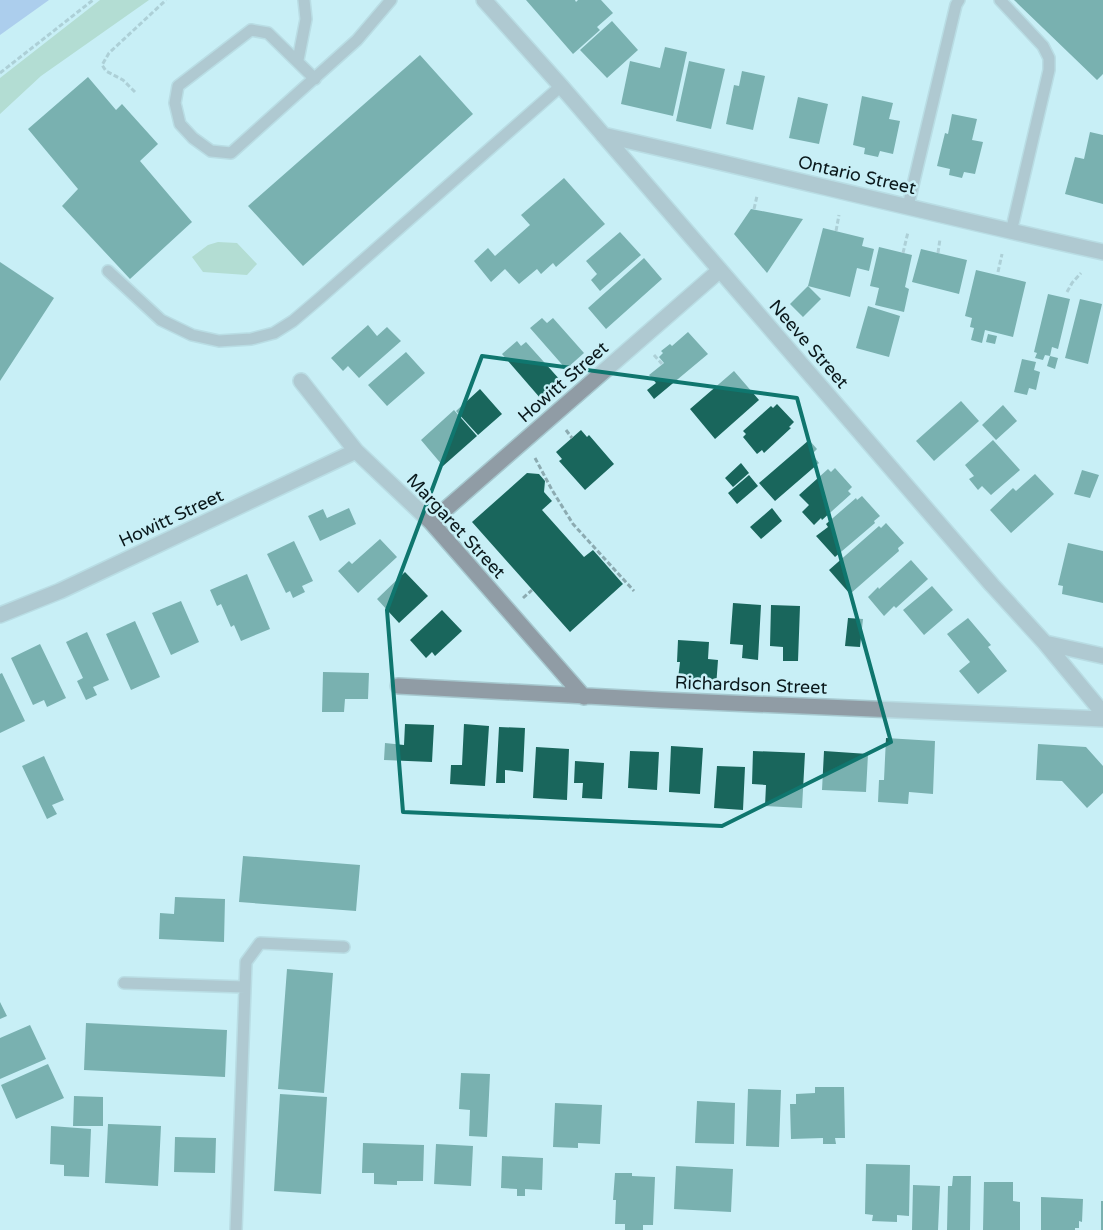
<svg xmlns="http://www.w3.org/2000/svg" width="1103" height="1230" font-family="'Varela Round',sans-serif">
	<rect width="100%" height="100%" fill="#c8eff6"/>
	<path fill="#99c8a8" d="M100,0H149L41,76L0,114V78Z
		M218,242L237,243L257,264L247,275L203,272L192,257L208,245Z"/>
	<path fill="#8ba6e2" d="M0,0H49L0,35Z"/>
	<path fill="#19665c" d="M526,0H575L576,2L578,0H601L613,13L597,27L600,30L573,54Z
		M1014,0H1103V74L1097,80Z
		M612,21L638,50L607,78L580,50Z
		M665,47L687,52L673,116L621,104L630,61L660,68Z
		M420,55L473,114L303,266L248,206Z
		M689,61L725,69L711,129L676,121Z
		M742,71L765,76L753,130L726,124L734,85L739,86Z
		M88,77L116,110L122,104L158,144L140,161L192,222L130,279L62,206L78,189L28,129Z
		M862,96L893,103L889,119L900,121L893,154L880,151L878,157L864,154L865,148L853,145Z
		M798,97L828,104L819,144L789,138Z
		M952,114L977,119L972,140L983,142L975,174L964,172L962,178L949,175L950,169L937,166L945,133L948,134Z
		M1090,132L1103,135V204L1065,194L1075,157L1084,159Z
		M564,178L605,224L556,267L553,263L541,274L537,269L519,284L505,269L491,282L474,261L488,248L495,256L530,225L521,215Z
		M751,209L803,219L767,273L734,234Z
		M823,228L864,238L862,246L874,249L869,271L857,268L850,297L808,286Z
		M620,232L641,255L600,291L591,280L597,274L586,261Z
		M879,247L912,255L905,287L909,289L904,312L875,305L879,288L870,286Z
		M921,249L967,260L959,294L912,282Z
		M644,258L662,279L606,329L588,308Z
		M0,262L54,298L0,381Z
		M976,270L1026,282L1013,337L985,330L982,343L971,340L974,328L970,327L972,318L965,316Z
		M808,286L821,299L803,317L790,304Z
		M1048,294L1070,299L1058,349L1052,347L1050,356L1045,355L1043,360L1035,358L1037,353L1034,352Z
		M1080,299L1102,304L1088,364L1065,358Z
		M868,306L900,316L889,357L856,348Z
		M542,318L547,323L553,318L584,353L566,369L530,328Z
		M368,325L377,336L387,327L401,341L359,378L348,366L343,371L331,358Z
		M688,332L708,354L654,399L647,390L656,383L649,375L664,363L659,357L663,353L661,351L670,344L672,346Z
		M988,334L997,336L995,344L986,342Z
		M517,341L521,346L526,342L561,381L541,399L502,354Z
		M406,352L425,373L387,406L368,385Z
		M1050,356L1058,358L1055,369L1047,366Z
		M1022,359L1036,362L1034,370L1040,372L1036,390L1029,388L1027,395L1014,392Z
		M734,371L759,400L715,439L690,409Z
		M480,389L502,414L478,435L456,411Z
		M961,401L979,421L934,461L916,441Z
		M777,404L794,422L789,427L791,428L764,453L762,450L757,454L743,437L746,434L743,431L771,406L773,408Z
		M1003,405L1017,421L996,440L982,425Z
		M454,410L477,436L443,466L421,440Z
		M581,430L587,437L589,435L614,464L585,490L559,461L562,459L556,452Z
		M809,440L817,449L812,454L819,463L775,501L759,483Z
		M993,440L1020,470L991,495L982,486L978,490L969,479L974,476L965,465Z
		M741,463L749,473L733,487L725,478Z
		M835,468L852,487L848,491L851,494L822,520L821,518L814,525L802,512L809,505L799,495L828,469L831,472Z
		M1082,470L1099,475L1090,498L1074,494Z
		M527,473L539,474L545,481L544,492L552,501L542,510L584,557L593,550L623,584L570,632L472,522Z
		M1035,474L1054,494L1011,533L990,510L1013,488L1016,491Z
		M749,475L758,486L737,504L728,493Z
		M862,496L880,516L874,521L875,523L835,557L816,536L828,527L826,524L856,498L857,500Z
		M349,508L356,524L320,541L308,516L323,509L327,518Z
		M772,508L782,521L761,539L750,527Z
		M886,523L904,543L898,548L899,551L850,594L829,570L879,526L881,528Z
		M380,539L397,557L358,593L338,571L349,561L352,564Z
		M294,541L313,581L302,586L305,592L293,598L290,591L286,593L267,554Z
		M1068,543L1103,551V603L1062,594L1063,586L1058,585Z
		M911,560L928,579L896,608L894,606L884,616L868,597L878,587L879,589Z
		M405,572L428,596L399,623L377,599Z
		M247,574L270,629L241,641L234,625L231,627L221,604L217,606L210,590Z
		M932,586L953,610L924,635L903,610Z
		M181,601L199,642L171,655L152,613Z
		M733,603L761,605L758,660L742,658L743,645L730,644Z
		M771,605L800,606L798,661H783V647L770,646Z
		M442,610L462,631L435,656L432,652L426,658L410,640Z
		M848,618L863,619L860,647L845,646Z
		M968,618L991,645L988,647L1007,671L978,694L959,671L970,662L947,634Z
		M135,621L160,677L131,690L106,634Z
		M87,632L109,680L93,687L97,695L86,700L77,681L83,678L66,642Z
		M678,640L709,642L708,659L718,660L716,687L700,685V681L678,679L680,662H677Z
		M40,644L66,698L47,707L44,700L33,705L11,658Z
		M323,672L369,673L368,699H345L344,712H322Z
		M2,673L25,721L0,733V674Z
		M405,724L434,725L432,762L384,760L385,743L404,745Z
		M464,724L489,726L485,786L450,784L451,765H462Z
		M499,727L525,728L523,772L505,770V783H496Z
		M886,738L935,741L933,794L909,792L908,804L878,802L879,780H884Z
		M1038,744L1086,747L1103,766V793L1087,808L1062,781L1036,780Z
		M671,746L703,748L700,794L669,792Z
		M536,747L569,749L567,800L533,798Z
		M630,751L659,752L657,790L628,788Z
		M753,751L805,753L802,808L765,806L766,785L752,784Z
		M824,751L868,754L866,792L822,790Z
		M44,756L64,800L52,805L57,814L47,819L22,766Z
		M575,761L604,763L602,799L582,798L583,783H574Z
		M717,766L745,767L743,810L714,808Z
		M243,856L360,865L356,911L239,902Z
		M175,897L225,899L224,942L159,939L160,913L174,914Z
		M287,969L333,973L324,1093L278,1089Z
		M0,1002L7,1016L0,1019Z
		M86,1023L227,1030L225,1077L84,1070Z
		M30,1025L46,1059L0,1079V1038Z
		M48,1064L64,1098L16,1119L1,1085Z
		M461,1073L490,1074L487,1137L469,1136L470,1110L459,1109Z
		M815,1087H844L845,1138H835L836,1144H823V1138L791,1139L790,1104H796V1094L815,1093Z
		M748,1089L781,1090L779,1147L746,1146Z
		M280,1094L327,1097L321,1194L274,1191Z
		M74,1096L103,1097V1126H73Z
		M697,1101L735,1103L734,1144L695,1143Z
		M555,1103L602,1105L600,1144L578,1143V1148L553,1147Z
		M108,1124L161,1126L158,1186L105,1183Z
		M51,1126L91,1129L89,1177L64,1176V1165L50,1164Z
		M175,1137L216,1138L215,1173L174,1172Z
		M363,1143L424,1145L423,1181H397V1185L374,1184V1173H362Z
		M436,1144L473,1146L471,1186L434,1184Z
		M502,1156L543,1158L542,1190L525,1189V1196H517V1189L501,1188Z
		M866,1164L910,1165L909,1216L897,1215V1222L872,1221L873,1215L865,1214Z
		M676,1166L733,1169L731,1212L674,1209Z
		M615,1173H632V1176L655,1177L653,1225H643V1230H625V1224H615L616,1200H613Z
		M953,1176H971L970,1230H947L948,1186H952Z
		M984,1182H1013V1201L1020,1202V1230H983Z
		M913,1185L940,1186L938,1230H912Z
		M1041,1197L1083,1199L1082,1222L1079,1221V1228H1075V1230H1041Z
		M1101,1201H1103V1230H1101Z"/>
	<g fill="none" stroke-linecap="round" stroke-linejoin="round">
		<defs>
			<path id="lane" d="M1000,0L1043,46L1049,58V70L1011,232
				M298,60L306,19L304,0
				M315,79L268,33L251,30L178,86L175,103L180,124L193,138L211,151L231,153L357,40L391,0
				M908,206L956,5L959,0
				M108,271L161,320L192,335L219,341L251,339L274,333L293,321L320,298L561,86
				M124,983L245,987
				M236,1230L246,962L260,943L344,947"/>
			<path id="street" d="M484,0L561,86L992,585L1045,643L1103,713
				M603,135C770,173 936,215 1103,252
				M301,381L356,451L431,522L584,697
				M431,522L720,270
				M0,615L60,591L356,451
				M1045,643L1103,656
				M398,686L661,700L1103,719"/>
		</defs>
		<use href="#lane" stroke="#a6c8cf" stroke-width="14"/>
		<use href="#street" stroke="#a6c8cf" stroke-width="18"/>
		<path stroke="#8cabb1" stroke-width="3" stroke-dasharray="5 2.5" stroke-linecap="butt" d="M0,73L93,0
			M135,92L123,80L106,71L102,65L109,53L166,0
			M754,209L757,196
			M836,231L839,215
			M903,253L908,232
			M938,253L940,239
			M998,272L1002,254
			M1067,292L1072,283L1081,273
			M654,355L662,364
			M566,430L572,438
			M535,458L552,490L573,524L634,591
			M523,598L532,590"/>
		<use href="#lane" stroke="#909ca5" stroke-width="11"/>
		<use href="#street" stroke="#909ca5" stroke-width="15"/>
	</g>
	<path d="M0 0H1103V1230H0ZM482,356L797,398L891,742L722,826L403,812L387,610Z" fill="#c8eff6" fill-opacity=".55" fill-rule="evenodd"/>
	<path fill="none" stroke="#0f766e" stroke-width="4" stroke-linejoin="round" d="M482,356L797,398L891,742L722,826L403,812L387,610Z"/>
	<g text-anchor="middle" stroke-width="5" stroke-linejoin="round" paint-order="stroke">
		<g font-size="18" fill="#0a181b" stroke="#c8eff6">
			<text transform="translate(857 175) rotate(13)" y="6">Ontario Street</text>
			<text transform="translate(809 344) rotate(49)" y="6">Neeve Street</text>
			<text transform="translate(563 382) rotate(-41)" y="6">Howitt Street</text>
			<text transform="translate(171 518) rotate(-25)" y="6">Howitt Street</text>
			<text transform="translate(456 526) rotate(47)" y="6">Margaret Street</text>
			<text transform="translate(751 685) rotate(2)" y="6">Richardson Street</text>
		</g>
	</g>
</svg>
